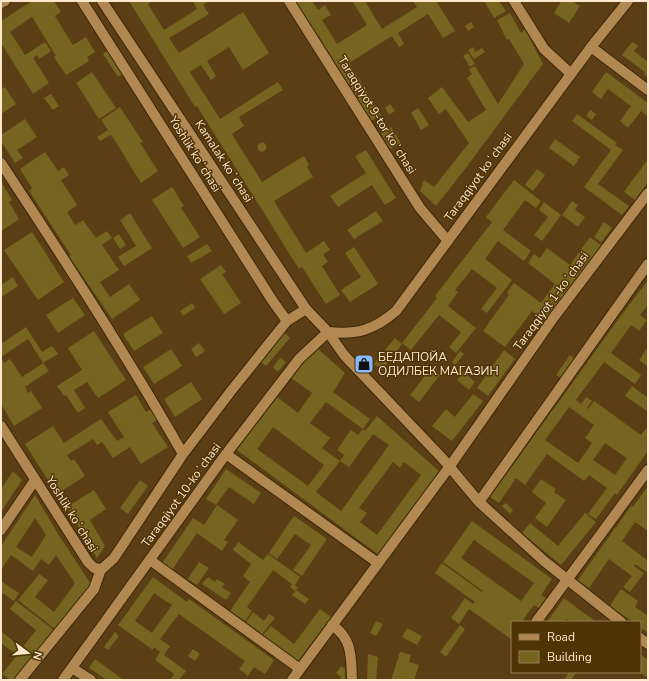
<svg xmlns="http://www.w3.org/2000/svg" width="649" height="681" font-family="'Nunito Sans',sans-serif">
	<rect width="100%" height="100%" fill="#5b3e13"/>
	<path fill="#766421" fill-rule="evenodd" d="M32,1H54L61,12L55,16L73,45L86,37L95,52L87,57L89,61L66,75L54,57L56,56L32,17L10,32L25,55L45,42L51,51L39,59L37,55L33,58L49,83L33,94L1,43V21Z
		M129,1H152L148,4L164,30L197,9L193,1H210L203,5L209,14L169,38L179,53L243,12L269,53L243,70L229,47L207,61L216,76L211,80L201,65L190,72L220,119L278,82L283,90L239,117L244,126L232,134L262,182L304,156L309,165L307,167L313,177L274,201L306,253L324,241L330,250L323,254L328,262L322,266L340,295L326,304L302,267L299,269L197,106L195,107Z
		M295,1H312L318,10L325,5L331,15L322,20L337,44L367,25L352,1H365L382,29L417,7L413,1H436L455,31L443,38L428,14L398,33L404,44L399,47L392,36L349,63L381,115L371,121L318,35L317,36Z
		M484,1H499L506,11L494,18Z
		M561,1H572L580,6L569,23L554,13Z
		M510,13L521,33L525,29L543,64L465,169L436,206L420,191L424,180L434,187L469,143L446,109L439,114L428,98L442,87L468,122L486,110L467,78L472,74L469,69L475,66L498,104L524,64L509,39L507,40L497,20Z
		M471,22L474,27L468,31L465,26Z
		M632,42L638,46L634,51L648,62V77L644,74L645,72L622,55Z
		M473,47L475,52L482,48L485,52L474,59L468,50Z
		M107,51L122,74L118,77L103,54Z
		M468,53L475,64L470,67L463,56Z
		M92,72L116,108L99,119L76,83Z
		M606,72L648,103V117L641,111L628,128L620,121L631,106L608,89L601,99L592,92Z
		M1,87L2,89L5,87L16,104L1,114Z
		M51,94L59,106L53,110L44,98Z
		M390,104L395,111L389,115L385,108Z
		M120,107L143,142L140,143L158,171L141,183L112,136L111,135L100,141L97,137L108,130L101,120Z
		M418,108L429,125L421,130L411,113Z
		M590,110L596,114L592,120L586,116Z
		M577,114L617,143L615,145L623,150L598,184L629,206L622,215L584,187L611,150L572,121Z
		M25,119L37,137L17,150L23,158L15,163L1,141V135Z
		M391,127L401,143L390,149L381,133Z
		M555,139L580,157L574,166L549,148Z
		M257.5 147a4.5 4.5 0 1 1 9 0a4.5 4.5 0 1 1-9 0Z
		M366,150L396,198L385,205L372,185L338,207L330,196L366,173L355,156Z
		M45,152L58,171L64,167L69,175L61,180L77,205L67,212L75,225L83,220L96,238L107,231L112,238L102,245L119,270L100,282L110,297L129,284L140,300L112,319L69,256L71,255L29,191L32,188L20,169Z
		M648,159V182L635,200L624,192Z
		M537,169L545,175L533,191L525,185Z
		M514,180L541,201L536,208L525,200L503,230L531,251L524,261L498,241L485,259L512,280L487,313L481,309L497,288L472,269L455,290L458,292L448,306L476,328L456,353L449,347L461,332L439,315L411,350L402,343L437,298L435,296L492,222L486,217Z
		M1,182L12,200L9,202L19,219L1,231Z
		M172,187L184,206L181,208L200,237L183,248L152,200Z
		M572,201L578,205L575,210L585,217L578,227L562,215Z
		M544,202L561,215L542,241L534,235L548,217L539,210Z
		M376,211L383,221L354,239L347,230Z
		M130,213L152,248L124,266L118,257L136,246L120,220Z
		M604,222L612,228L601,242L594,237Z
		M32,232L64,282L38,300L4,250Z
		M119,234L126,245L120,249L113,238Z
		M590,237L602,246L546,322L532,311L505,347L483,331L509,295L507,292L514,283L541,303L555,284L528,263L534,254L540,258L547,248L570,265Z
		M207,244L212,251L191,263L187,256Z
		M354,247L378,284L350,302L341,290L361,277L345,253Z
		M221,265L226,272L222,274L241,303L224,314L200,279Z
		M13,277L18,286L3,296L1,293V285Z
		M648,280V305L640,315L647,320L639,331L631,325L611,353L641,375L635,384L604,362L576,400L581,404L586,397L592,401L587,408L588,409L594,401L641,435L648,426V451L617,495L615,493L596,519L588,514L607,488L589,475L584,481L547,454L525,485L516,478L499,503L490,497L620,317ZM569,407L594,425L585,438L592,443L578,463L545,440ZM605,443L627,458L615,475L593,460Z
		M73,298L85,315L58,333L46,315Z
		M192,303L195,308L183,316L180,311Z
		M152,316L163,333L134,351L123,334Z
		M26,327L42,352L52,346L58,354L43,363L28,339L1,357V344Z
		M94,331L126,380L98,398L87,382L74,390L85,408L78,413L66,395L64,396L57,386L82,370L68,348Z
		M284,332L290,338L266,366L260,361Z
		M395,338L402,344L382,370L374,364Z
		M199,343L205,351L196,357L191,349Z
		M648,347V367L639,360Z
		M317,348L345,373L333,392L370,419L363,429L365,431L377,416L441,473L379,555L237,450L277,397L298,413L312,393L291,378L309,354ZM326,402L363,429L358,435L351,430L337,450L344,455L340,461L349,467L373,434L389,445L341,511L316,492L340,461L322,448L330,438L310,423ZM273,427L324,465L308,486L257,449ZM393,462L400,468L404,462L421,475L377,535L360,522L367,513L359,508Z
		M171,349L182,366L154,384L143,367Z
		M504,350L515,359L488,396L477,388Z
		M460,351L464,354L455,365L452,362Z
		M570,355L574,358L561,378L556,375Z
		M1,358L4,363L10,359L22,377L43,363L49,371L25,387L28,393L31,391L42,408L14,426L1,404V391L2,390L1,387Z
		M280,358L286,362L278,372L273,367Z
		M431,368L440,375L419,402L410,395Z
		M463,372L475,382L469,390L457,380Z
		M191,382L202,399L175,417L164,399Z
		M632,386L648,398V412L625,396Z
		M473,394L483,401L452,441L432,426L446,409L455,417Z
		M136,395L146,412L151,409L157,420L152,423L168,447L141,464L130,447L113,458L102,442L97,445L93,439L67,455L71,461L74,459L85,476L57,494L25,444L53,426L64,443L101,419L117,441L124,437L108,412Z
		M226,469L261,493L254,504L229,487L216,505L206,499Z
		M13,471L22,480L1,512V489Z
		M541,479L556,489L554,492L566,500L547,527L535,518L546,503L532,492Z
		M140,480L148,486L128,514L120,508Z
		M648,486V531L635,522L622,541L648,561V573L635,564L634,566L644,573L630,592L623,587L632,576L609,559L589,588L578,580L631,506L633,507Z
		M94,490L106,509L90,520L105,546L97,558L67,507Z
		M35,495L58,534L91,584L55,629L18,600L39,574L48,580L35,597L54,612L75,583L56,555L49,565L41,559L33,571L11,555L1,570V546ZM35,518L46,535L32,557L16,547Z
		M506,503L513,510L510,514L502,506Z
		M217,505L238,520L224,540L228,542L222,551L197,533L172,570L162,563L193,518L204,525Z
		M585,513L596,522L561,565L522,533L530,523L558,546Z
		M294,516L327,539L302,576L293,570L311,545L295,534L277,559L269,553Z
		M472,521L552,579L541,595L546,598L539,608L534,605L523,620L524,621L523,622H512L511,639L469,609L459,624L451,618L465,598L473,604L475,602L435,573L442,563L482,592L483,591L443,562ZM474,540L534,583L521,601L461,558Z
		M238,542L263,560L268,554L300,577L295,585L298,588L295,591L290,587L292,584L273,570L247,607L252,611L245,621L230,611L250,582L243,576L251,564L233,550Z
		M199,562L209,568L197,585L188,579Z
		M153,577L187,602L189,599L274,660L265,674L254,667L248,676L239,669L245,661L179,614L160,639L170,646L164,655L154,647L153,650L118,625ZM154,593L172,605L152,633L135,621Z
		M208,577L215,582L217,579L225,584L222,587L231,593L226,600L202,584Z
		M1,581L19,593L14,601L1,592Z
		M621,589L638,601L635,607L648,616V633L640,627V622H633L610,606Z
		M296,590L309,599L305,604L292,595Z
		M564,598L596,622H571L566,619L564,622H547Z
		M16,601L55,631L17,680H11L2,674L17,655L1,643V631L22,648L36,630L10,609Z
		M320,609L331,617L298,661L263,635L271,626L294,644Z
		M253,612L264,621L269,614L275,618L262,634L246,622Z
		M376,621L383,624L376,636L370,633Z
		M460,625L465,629L446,657L440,652Z
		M407,628L422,636L417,645L402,637Z
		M115,632L119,636L108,650L104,647Z
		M193,649L200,654L195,661L188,656Z
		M160,652L186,671L179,680H170L174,674L155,660Z
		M400,652L411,655L409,662L419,665L414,680H391Z
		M368,654L378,657L376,680H367Z
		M640,654L648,660V678L640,672Z
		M95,659L121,678L120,680H107L89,668Z
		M341,666L345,669V680H340L341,677L336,673Z
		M569,672H577L571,680H564Z"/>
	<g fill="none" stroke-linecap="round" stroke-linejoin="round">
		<defs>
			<path id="minor" d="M82,1L272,300L287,321
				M289,1L420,208L448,241
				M514,1L544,49L571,74
				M1,3L5,1
				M591,47L648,90
				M1,163C64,259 126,354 183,454
				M1,426L88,562L94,568L102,569L114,558L183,454L231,391L287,321L306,309
				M226,454L378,563
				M479,502L648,264
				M1,530L35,480
				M150,560L300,669
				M536,622L648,470
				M332,625C353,639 351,658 352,680
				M640,638L648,644
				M72,668L91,680
				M20,680L94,589L101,569
				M63,680L226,454L299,359L328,332L344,355L443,459L479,502L544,561L621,622
				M292,680L450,466L554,317L648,193"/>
			<path id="tertiary" d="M102,1L306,309L328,332C357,335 374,330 396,311L591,47L628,1"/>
		</defs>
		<use href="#minor" stroke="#3a2708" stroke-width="12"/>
		<use href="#tertiary" stroke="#3a2708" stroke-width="12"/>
		<use href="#minor" stroke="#b18851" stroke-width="10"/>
		<use href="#tertiary" stroke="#b18851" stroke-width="10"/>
	</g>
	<defs>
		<symbol id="shop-square" viewBox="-11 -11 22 22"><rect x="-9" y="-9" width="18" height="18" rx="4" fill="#86bbfb" stroke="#503405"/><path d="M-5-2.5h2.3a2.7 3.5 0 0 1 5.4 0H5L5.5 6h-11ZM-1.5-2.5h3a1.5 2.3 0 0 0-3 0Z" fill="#111"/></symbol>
	</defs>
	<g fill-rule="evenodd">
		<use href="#shop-square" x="353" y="353" width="22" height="22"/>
	</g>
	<g text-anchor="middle" stroke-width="3" stroke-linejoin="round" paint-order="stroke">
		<g font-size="12" fill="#fee8cc" stroke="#503405">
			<text transform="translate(377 115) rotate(58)" y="4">Taraqqiyot 9-tor koʻchasi</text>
			<text transform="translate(195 154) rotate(58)" y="4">Yoshlik koʻchasi</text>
			<text transform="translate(224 161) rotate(57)" y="4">Kamalak koʻchasi</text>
			<text transform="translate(478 177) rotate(-54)" y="4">Taraqqiyot koʻchasi</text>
			<text transform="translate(551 301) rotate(-54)" y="4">Taraqqiyot 1-koʻchasi</text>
			<text transform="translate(181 495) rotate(-54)" y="4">Taraqqiyot 10-koʻchasi</text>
			<text transform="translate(72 514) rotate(58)" y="4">Yoshlik koʻchasi</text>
		</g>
		<g font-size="12" fill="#fee8cc" stroke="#503405" text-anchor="start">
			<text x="378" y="361">БЕДАПОЙА<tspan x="378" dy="14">ОДИЛБЕК МАГАЗИН</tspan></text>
		</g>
	</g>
	<rect width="649" height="681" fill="none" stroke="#fee8cc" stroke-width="4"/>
	<rect x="511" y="621" width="130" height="52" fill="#503405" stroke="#967c55"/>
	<rect x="519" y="634" width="20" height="6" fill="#b18851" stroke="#967c55"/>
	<text x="547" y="641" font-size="12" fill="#fee8cc">Road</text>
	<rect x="519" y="651" width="20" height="12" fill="#766421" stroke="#967c55"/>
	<text x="547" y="661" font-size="12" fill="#fee8cc">Building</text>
	<g transform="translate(28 653) rotate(106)" stroke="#503405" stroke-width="3" paint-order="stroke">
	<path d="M0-3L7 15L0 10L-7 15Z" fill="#fee8cc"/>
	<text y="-6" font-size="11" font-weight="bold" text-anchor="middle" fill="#fee8cc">N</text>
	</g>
</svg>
